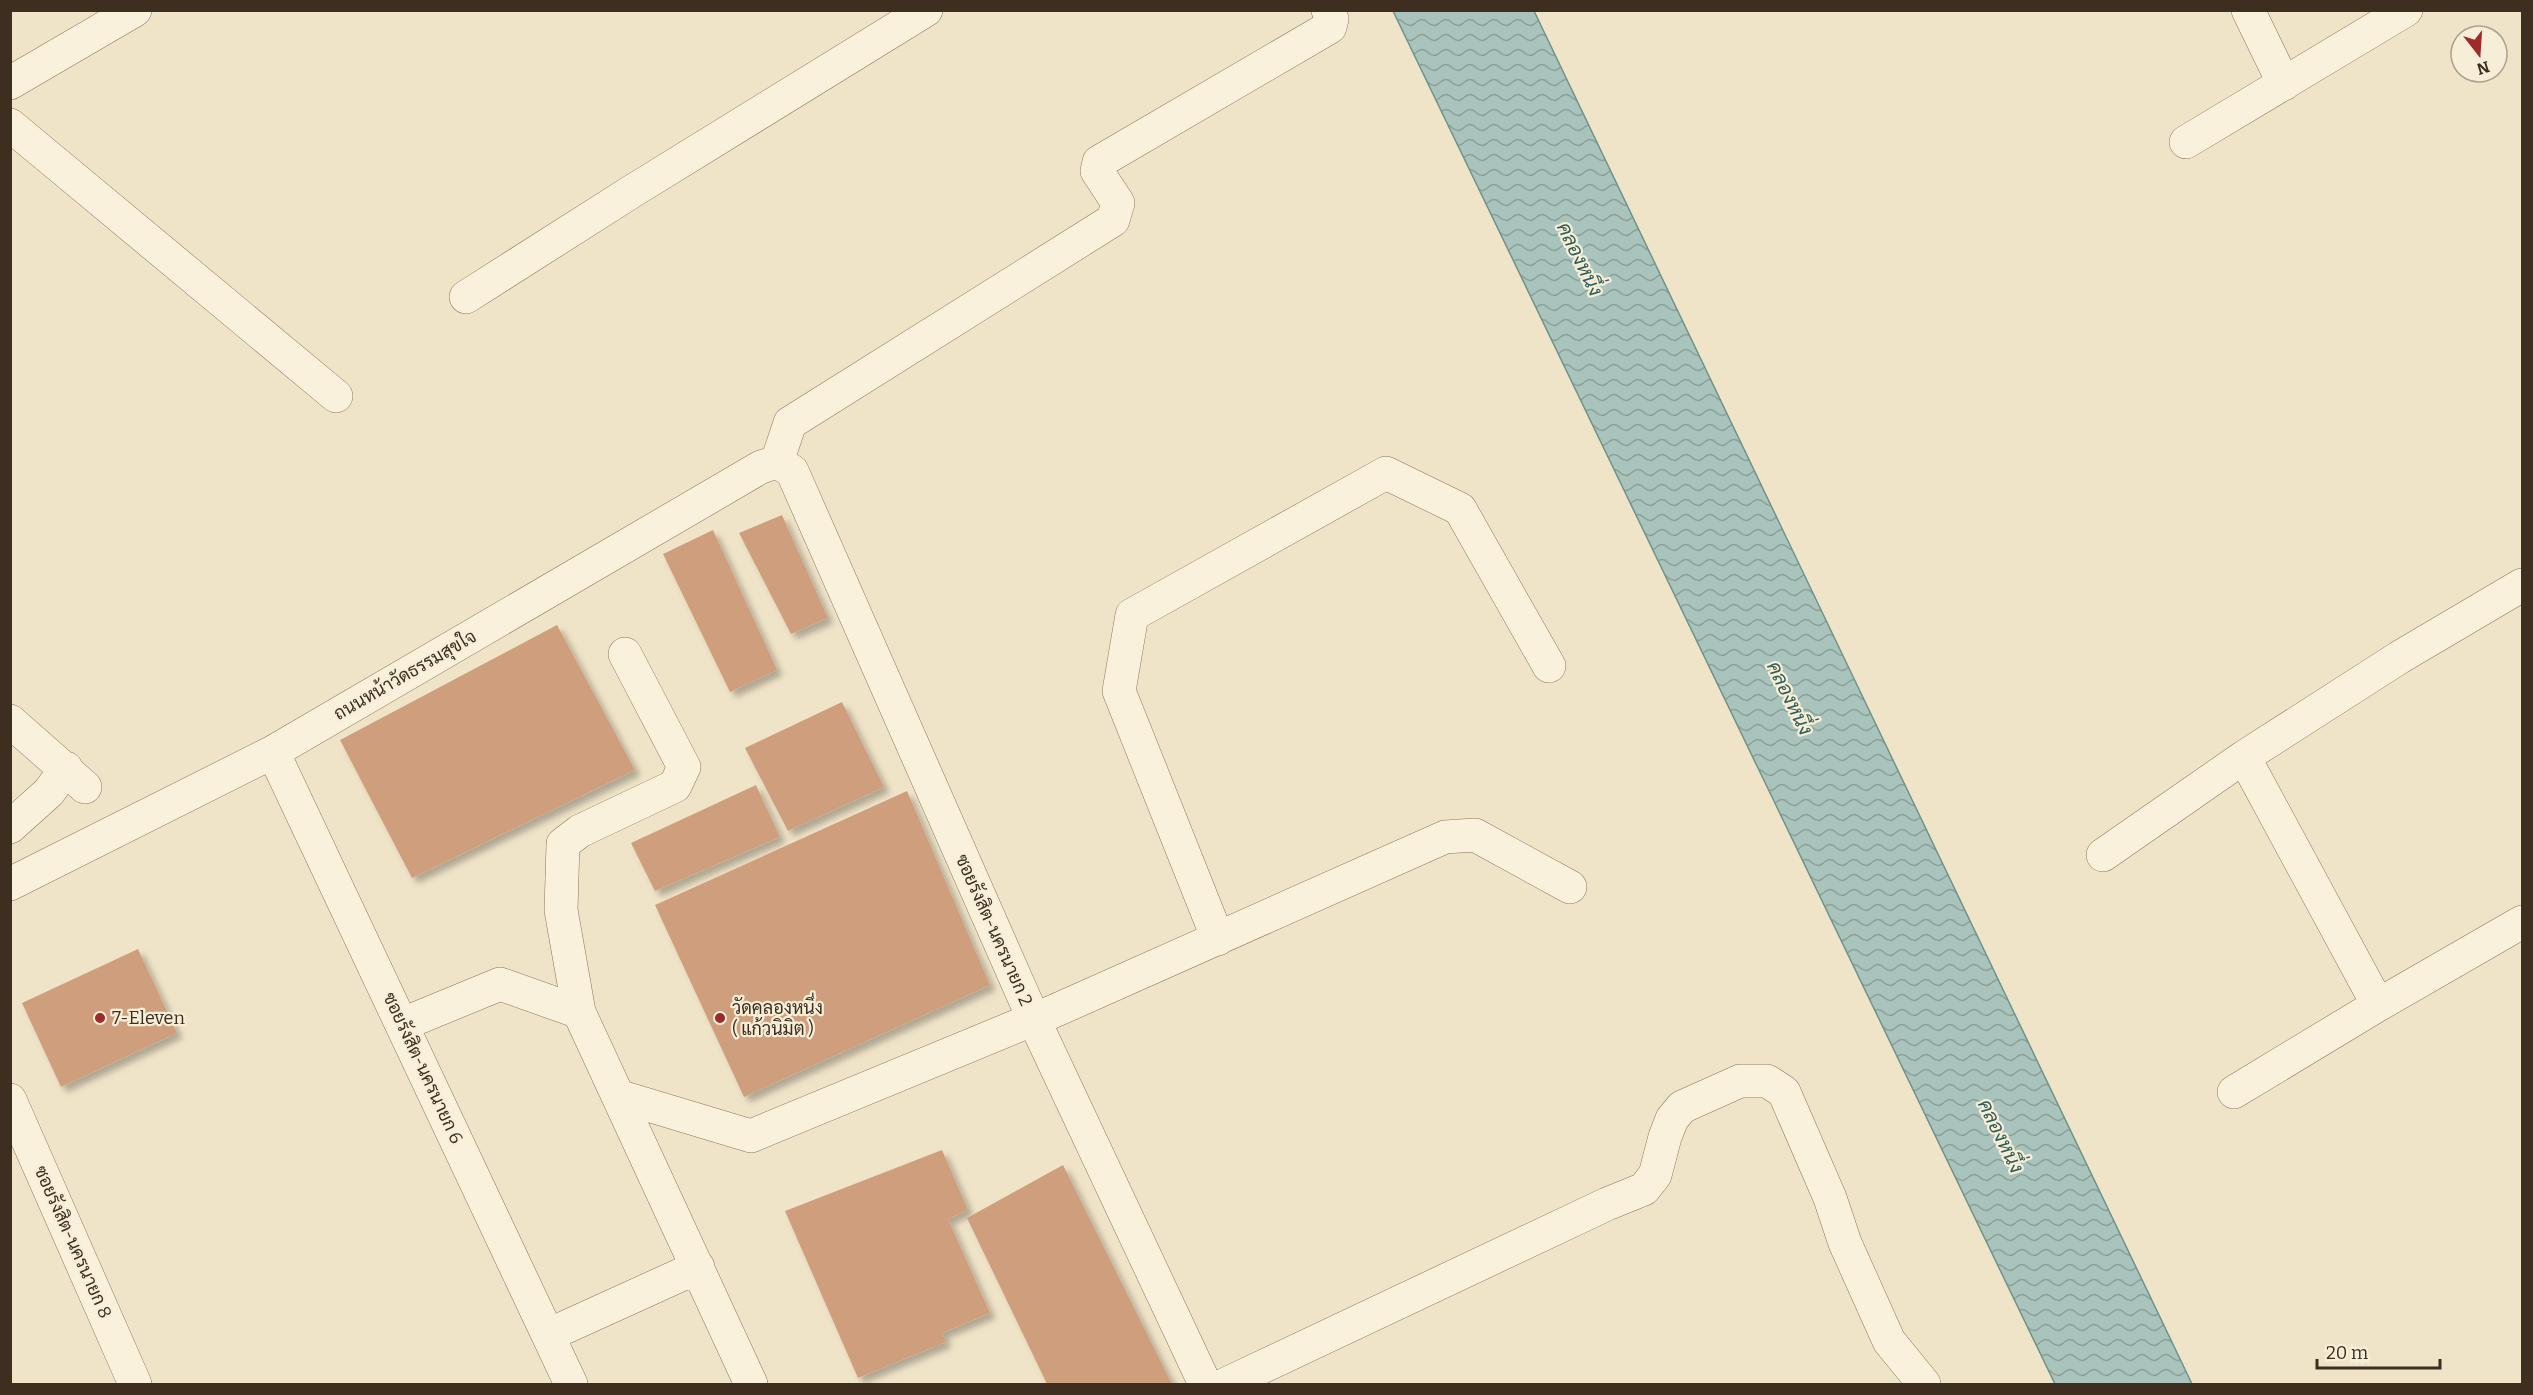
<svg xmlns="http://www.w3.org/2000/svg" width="2533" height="1395" font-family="Bitter,Sarabun,serif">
	<defs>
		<pattern id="water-waves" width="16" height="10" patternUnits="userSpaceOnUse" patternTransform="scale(1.5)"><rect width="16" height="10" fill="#a9c4bc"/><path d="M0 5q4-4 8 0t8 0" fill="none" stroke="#8ba098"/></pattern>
		<filter id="shadow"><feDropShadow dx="5.5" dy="5.5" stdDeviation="3" flood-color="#0004"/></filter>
	</defs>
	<rect width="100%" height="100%" fill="#f0e4c8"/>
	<path fill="url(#water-waves)" stroke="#6f938a" stroke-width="1.5" d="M1393,11H1534L2192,1384H2055Z"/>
	<path fill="#cf9f7d" filter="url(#shadow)" d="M782,515L828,618L791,634L739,533Z
		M713,530L777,670L730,692L663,554Z
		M557,625L635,770L412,878L340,740Z
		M842,702L884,787L788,831L745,748Z
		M756,785L780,837L655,891L631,843Z
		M907,791L990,985L744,1097L655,905Z
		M138,949L177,1033L61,1087L22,1003Z
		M942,1150L968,1210L948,1219L990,1313L942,1333L946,1342L858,1378L785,1211Z
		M1063,1165L1172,1384H1047L967,1218Z"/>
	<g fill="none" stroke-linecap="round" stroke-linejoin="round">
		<defs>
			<path id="minor" d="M2248,10L2284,84
				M10,83L135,10
				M10,125L336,396
				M2186,142L2406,10
				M466,297L631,192L926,10
				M777,462L790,423L1113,220L1118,203L1097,171L1099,162L1330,27L1332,19L1328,10
				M625,654L684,767L675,786L580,831L563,844L561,910L579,1012L751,1384
				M10,721L85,787
				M273,752L571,1384
				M10,827L49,792L66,768
				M2103,855L2244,757L2400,657L2522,585
				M10,884L273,752L761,467L777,462L792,471L1034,1020L1205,1384
				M1218,939L1119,691L1132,615L1386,473L1460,509L1549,666
				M2378,1005L2522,922
				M1034,1020L1445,837L1475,835L1570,887
				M403,1024L500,984L579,1012
				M2234,1092L2378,1005L2244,757
				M618,1096L751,1136L1017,1026
				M10,1100L135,1384
				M566,1327L698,1267
				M1226,1384L1607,1204L1644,1189L1655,1175L1665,1137L1672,1119L1682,1107L1740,1081H1767L1784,1092L1830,1198L1845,1243L1889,1341L1924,1384"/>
		</defs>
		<use href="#minor" stroke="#8d765c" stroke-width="34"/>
		<use href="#minor" stroke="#faf1dc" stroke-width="33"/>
	</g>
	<g fill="#9e2a2b" stroke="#f7eed8" stroke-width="2">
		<circle cx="100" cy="1018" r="6"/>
		<circle cx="720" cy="1018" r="6"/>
	</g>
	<g text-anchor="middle" stroke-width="4.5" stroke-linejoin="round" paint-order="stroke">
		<g font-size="18" fill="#3d2e20" stroke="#f7eed8">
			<text transform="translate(405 675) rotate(-30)" y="6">ถนนหน้าวัดธรรมสุขใจ</text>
			<text transform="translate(994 930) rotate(66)" y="6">ซอยรังสิต-นครนายก 2</text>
			<text transform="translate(423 1068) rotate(65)" y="6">ซอยรังสิต-นครนายก 6</text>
			<text transform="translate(73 1242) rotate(66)" y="6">ซอยรังสิต-นครนายก 8</text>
		</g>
		<g font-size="18" fill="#3d2e20" stroke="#f7eed8" text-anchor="start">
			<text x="732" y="1014">วัดคลองหนึ่ง<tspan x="732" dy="21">( แก้วนิมิต )</tspan></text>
			<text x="112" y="1024">7-Eleven</text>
		</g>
		<g font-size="20" font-style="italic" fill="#2f5d5a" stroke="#f7eed8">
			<text transform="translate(1580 259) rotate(64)" y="7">คลองหนึ่ง</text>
			<text transform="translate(1790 698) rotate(64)" y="7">คลองหนึ่ง</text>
			<text transform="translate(2001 1136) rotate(64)" y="7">คลองหนึ่ง</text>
		</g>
	</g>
	<rect width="2533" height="1395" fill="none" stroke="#3d2e20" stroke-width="24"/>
	<g transform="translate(2479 54) rotate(163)"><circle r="28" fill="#f7eed8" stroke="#ada18e" stroke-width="1.5"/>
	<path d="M0-4.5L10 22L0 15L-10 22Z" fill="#9e2a2b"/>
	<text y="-9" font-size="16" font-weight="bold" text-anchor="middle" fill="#3d2e20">N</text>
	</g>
	<path d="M2317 1359v9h123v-9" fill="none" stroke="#3d2e20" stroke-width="3"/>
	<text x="2326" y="1359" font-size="18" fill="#3d2e20" stroke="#f7eed8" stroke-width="4.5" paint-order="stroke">20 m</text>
</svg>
